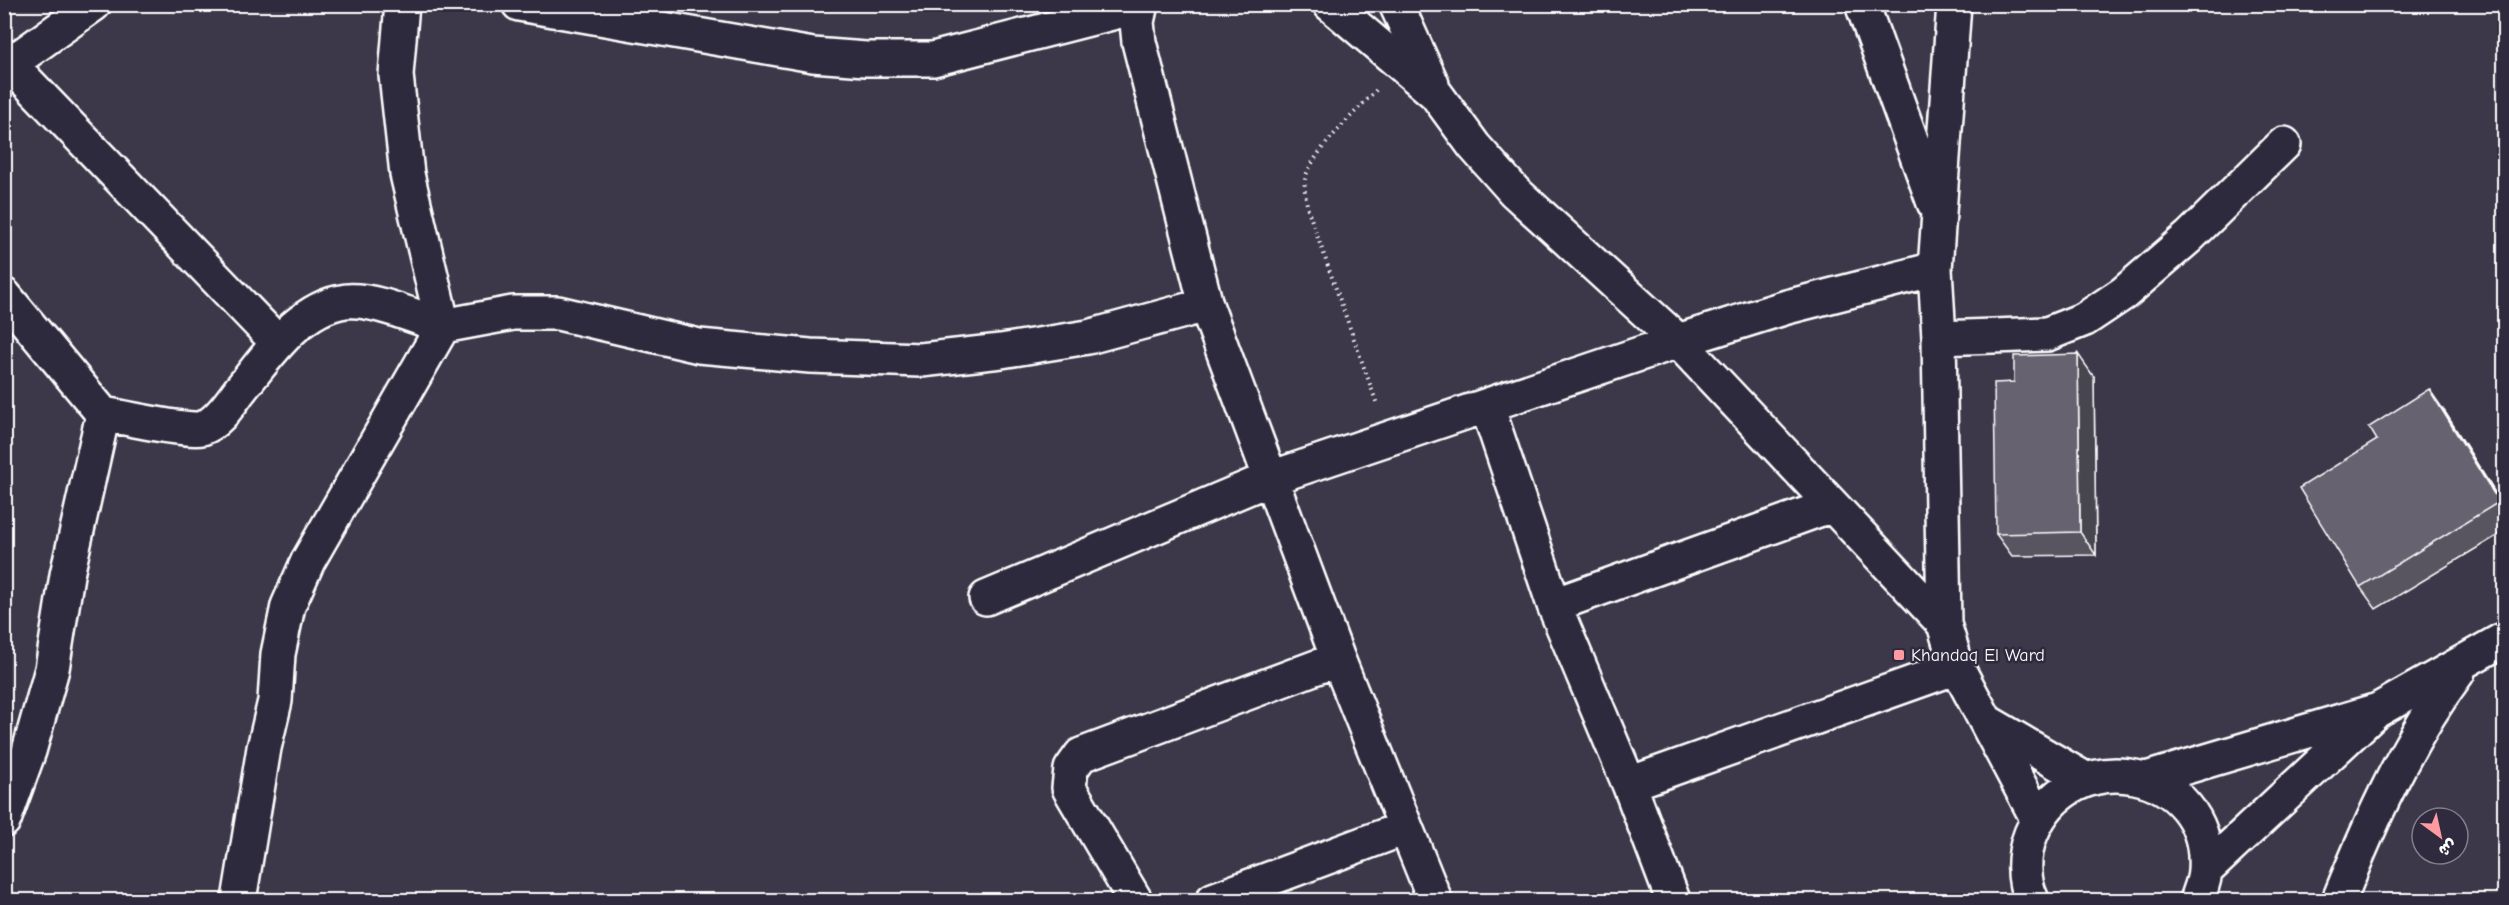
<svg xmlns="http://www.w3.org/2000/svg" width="2509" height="905" font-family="'Comic Neue','Playpen Sans Arabic',sans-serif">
	<rect width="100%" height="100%" fill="#3c3749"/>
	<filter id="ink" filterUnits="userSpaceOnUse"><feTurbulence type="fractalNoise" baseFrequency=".0167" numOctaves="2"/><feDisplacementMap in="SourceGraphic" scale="12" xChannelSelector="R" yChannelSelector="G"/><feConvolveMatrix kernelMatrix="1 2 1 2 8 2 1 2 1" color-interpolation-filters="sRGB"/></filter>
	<g filter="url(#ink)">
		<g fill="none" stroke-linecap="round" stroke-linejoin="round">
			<defs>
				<path id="minor" d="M402,4L396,75L407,174L443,326
					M519,4L813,55L866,59H933L1139,6
					M1141,4L1137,22L1139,42L1206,305L1338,659L1435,900
					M1330,4L1436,94L1474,146L1514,191L1678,341L1944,624
					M1396,4L1432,84
					M1862,4L1934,203
					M1954,4L1935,269L1939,338L1944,624L1957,667L2037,818
					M8,62L278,343
					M4,64L24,54L94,4
					M4,295L103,414C123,417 188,432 202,428C218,423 230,403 240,390C267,357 299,307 346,301C373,298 417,318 443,326
					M1939,338L2047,334L2085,319L2124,293L2189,237L2284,144
					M1487,406L1554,605L1629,784L1673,900
					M986,598L1271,478L1678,341L1787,307L1935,269
					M1554,605L1832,505
					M1989,723L2085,779
					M2146,779L2378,710L2504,639
					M1629,784L1957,667
					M4,820L29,751L52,669L67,575L103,414
					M2206,870L2373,714
					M239,900L264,748L275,701L278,654L288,606L308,561L443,326L513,313H558L699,346L810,356L921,360L1001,351L1088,337L1206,305
					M1135,900L1069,788L1071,769L1081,755L1338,659
					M1213,900L1405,828
					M2032,900C2022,880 2023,854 2031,834C2070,738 2212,766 2205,870C2205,880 2200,891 2197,900
					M2339,900C2371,820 2407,741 2458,672"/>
			</defs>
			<use href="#minor" stroke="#fff" stroke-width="38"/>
			<path stroke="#fff" stroke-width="4" stroke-dasharray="1.5 4.5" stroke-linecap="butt" d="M1376,90C1356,112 1319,145 1307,173C1302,184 1306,198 1308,210L1377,404"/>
			<use href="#minor" stroke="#2f2a3d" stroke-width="33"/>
		</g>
		<path fill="#585460" stroke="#fff" stroke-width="1.5" d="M2094,377L2096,555L2012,556L1996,534Z
			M2445,412L2505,509V531L2376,609L2360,587Z"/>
		<path fill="#47454e" stroke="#fff" stroke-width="1.5" d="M2078,354L2094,377L2096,555L2080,532Z
			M2429,389L2445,412L2505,509V511Z"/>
		<path fill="#666270" stroke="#fff" stroke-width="1.5" d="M2078,354L2080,532L1996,534L1994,383L2014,382V356Z
			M2429,389L2499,502L2360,587L2299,488L2377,440L2369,427Z"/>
	</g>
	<rect fill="#ff9aa2" stroke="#2f2a3d" stroke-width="2" x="1893" y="649" width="12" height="12" rx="3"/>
	<g text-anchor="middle" stroke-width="5" stroke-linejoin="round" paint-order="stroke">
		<g font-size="18" fill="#fff" stroke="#2f2a3d" text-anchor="start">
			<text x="1911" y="661">Khandaq El Ward</text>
		</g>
	</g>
	<rect width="2509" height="905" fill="none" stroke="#2f2a3d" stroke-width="24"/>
	<rect x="12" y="12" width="2485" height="881" fill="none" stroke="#fff" stroke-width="2" filter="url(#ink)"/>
	<g transform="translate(2440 836) rotate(147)"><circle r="28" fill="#2f2a3d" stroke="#827f8b" stroke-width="1.5"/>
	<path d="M0-4.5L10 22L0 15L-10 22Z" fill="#ff9aa2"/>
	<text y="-9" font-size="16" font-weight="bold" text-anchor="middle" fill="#ffffff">ش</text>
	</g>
</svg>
